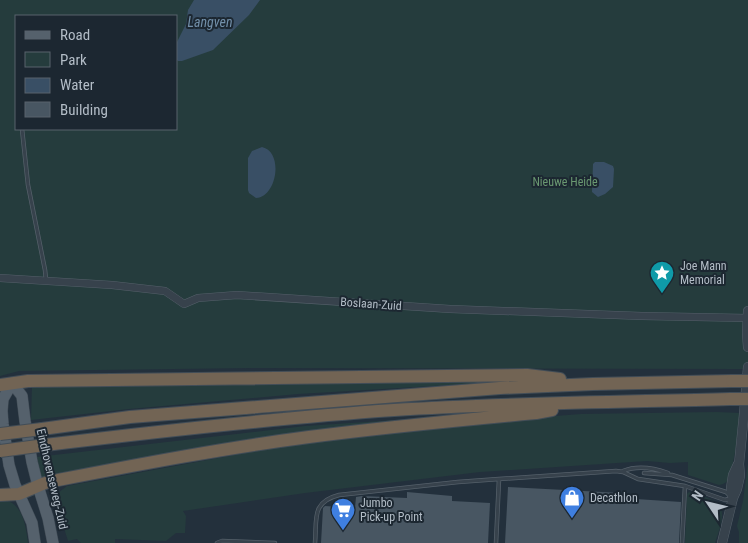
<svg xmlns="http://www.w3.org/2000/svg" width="748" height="543" font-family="'Roboto Condensed',sans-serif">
	<rect width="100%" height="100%" fill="#23303c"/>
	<path fill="#253c3d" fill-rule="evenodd" d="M0,0H748V365L744,369L252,368L19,371L0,376ZM16,16H176V129H16Z
		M552,379L298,394L129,409L31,420L32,386Z
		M716,412L740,413C738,436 735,459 728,481L723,484L719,485L688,475V462L670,463L647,461L480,472L305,493L183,511L186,516L185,533H176L166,541L115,539V543H81L77,539L68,541L56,502L58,493L67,486L316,440L453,424L581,414Z
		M487,414L42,481L37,457L305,426Z
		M748,463V543H739V532L737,526L743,501Z
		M689,492C696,495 705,496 712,500C730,507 719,530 715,543H685L687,494Z
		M0,500C22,499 26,526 28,543H0Z"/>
	<path fill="#394f65" d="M194,0H260L249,15L213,50L182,61H178L176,59L177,42L186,24L188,10Z
		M262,147C284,152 277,197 256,198L249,193L248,190V158L252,151Z
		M595,162H604L613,166L614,169L613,187L605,194L598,197L592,192L593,164Z"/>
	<path fill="#485662" d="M508,487L621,493V498L681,502L679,543H505Z
		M407,492L452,496V501L490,503L488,543H321L323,508L325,506L355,508L356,497L362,496L407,498Z"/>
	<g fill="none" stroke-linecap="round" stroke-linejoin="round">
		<defs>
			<path id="service" d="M22,129L28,185L45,270L46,280
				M623,471C638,465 654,468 668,473
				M644,473L672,475L726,492L730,496
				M217,543L222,541L275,543
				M315,543C317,519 311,502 339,495L458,482L499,479
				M496,543L499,479L616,471L623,472L638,479L685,486
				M682,543L685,486L725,500L732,498"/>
			<path id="minor" d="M0,278L112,285L165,291L184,304L198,298L237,295L450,309L642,316L748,318"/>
			<path id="tertiary" d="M748,311L747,334L748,347
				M733,498L737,489L740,476L739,464L744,414L748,367
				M722,543L731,506L733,498L731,488L733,475L738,464"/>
			<path id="primary" d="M35,543L32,523L15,485L9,465L3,424L2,411L3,399L12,383L22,396L25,421L32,462L38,486L48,518L53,543"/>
			<path id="motorway" d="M0,385L28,381L527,375L560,379
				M42,429L130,417L500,388L593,384L732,381
				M45,445C161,431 277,418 394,410C506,403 618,402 730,399
				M0,495L19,494L45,483L58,480C141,464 225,448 309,437C385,427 460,420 536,413L552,410"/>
		</defs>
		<use href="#service" stroke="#55606a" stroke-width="4.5"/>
		<use href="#minor" stroke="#55606a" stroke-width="8"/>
		<use href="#tertiary" stroke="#55606a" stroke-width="10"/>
		<use href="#primary" stroke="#404b55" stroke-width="12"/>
		<use href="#motorway" stroke="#424d57" stroke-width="14"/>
		<use href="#service" stroke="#37424c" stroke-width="3"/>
		<use href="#minor" stroke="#37424c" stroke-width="7"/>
		<use href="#tertiary" stroke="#37424c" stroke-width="9"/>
		<use href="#primary" stroke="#55616c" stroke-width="11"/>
		<use href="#motorway" stroke="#726454" stroke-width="12"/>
		<defs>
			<path id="motorway-bridge" d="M732,381H748
				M730,399H748
				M0,434L42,429
				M0,451L45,445"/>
		</defs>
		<use href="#motorway-bridge" stroke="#424d57" stroke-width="14" stroke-linecap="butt"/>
		<use href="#motorway-bridge" stroke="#726454" stroke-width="12"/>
	</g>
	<defs>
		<symbol id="sight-pin" viewBox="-11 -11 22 30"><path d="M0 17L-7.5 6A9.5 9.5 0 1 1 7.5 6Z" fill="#0f9aa8" stroke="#1c2731"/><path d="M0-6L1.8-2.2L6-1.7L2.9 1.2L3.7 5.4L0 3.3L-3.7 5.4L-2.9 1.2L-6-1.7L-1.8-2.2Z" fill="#fff"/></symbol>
		<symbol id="shop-pin" viewBox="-11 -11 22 30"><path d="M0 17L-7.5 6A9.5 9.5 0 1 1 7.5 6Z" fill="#3f7fe0" stroke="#1c2731"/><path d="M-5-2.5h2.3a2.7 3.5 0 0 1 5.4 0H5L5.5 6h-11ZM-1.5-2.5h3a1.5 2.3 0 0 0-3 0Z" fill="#fff"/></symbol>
		<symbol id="supermarket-pin" viewBox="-11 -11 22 30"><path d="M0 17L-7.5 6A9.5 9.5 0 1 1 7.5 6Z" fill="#3f7fe0" stroke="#1c2731"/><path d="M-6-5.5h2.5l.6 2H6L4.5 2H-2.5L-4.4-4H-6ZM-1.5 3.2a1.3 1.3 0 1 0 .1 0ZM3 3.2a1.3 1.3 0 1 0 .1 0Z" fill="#fff"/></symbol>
	</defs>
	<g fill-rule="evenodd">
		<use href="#sight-pin" x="648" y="259" width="28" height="38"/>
		<use href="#shop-pin" x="558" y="484" width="28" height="38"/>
		<use href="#supermarket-pin" x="329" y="496" width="28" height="38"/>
	</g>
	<g text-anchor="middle" stroke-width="4" stroke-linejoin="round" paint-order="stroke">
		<g font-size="12" fill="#6a9871" stroke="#1c2731">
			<text x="565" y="186">Nieuwe Heide</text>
		</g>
		<g font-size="12" fill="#b3bdc7" stroke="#1c2731" text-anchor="start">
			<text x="680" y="270">Joe Mann<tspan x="680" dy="14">Memorial</tspan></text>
			<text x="590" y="502">Decathlon</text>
			<text x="360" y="507">Jumbo<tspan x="360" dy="14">Pick-up Point</tspan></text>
		</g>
		<g font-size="12" fill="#b3bdc7" stroke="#1c2731">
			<text transform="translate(371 304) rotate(4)" y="4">Boslaan-Zuid</text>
			<text transform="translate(52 479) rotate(77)" y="4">Eindhovenseweg-Zuid</text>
		</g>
		<g font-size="14" font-style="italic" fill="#7390aa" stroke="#1c2731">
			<text x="210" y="27">Langven</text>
		</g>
	</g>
	<rect x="15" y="15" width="162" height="115" fill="#1c2731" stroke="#58636d"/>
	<rect x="25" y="31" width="25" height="8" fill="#55616c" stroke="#58636d"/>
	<text x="60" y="40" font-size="15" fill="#b3bdc7">Road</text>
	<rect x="25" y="52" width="25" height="15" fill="#253c3d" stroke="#58636d"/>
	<text x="60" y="65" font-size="15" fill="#b3bdc7">Park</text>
	<rect x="25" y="78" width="25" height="15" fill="#394f65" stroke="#58636d"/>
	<text x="60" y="90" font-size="15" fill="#b3bdc7">Water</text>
	<rect x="25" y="102" width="25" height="15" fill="#485662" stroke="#58636d"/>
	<text x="60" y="115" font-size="15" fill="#b3bdc7">Building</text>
	<g transform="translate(708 503) rotate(305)" stroke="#1c2731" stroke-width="4" paint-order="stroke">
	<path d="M0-4L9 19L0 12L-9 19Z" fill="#b3bdc7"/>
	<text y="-8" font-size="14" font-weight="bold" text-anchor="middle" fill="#b3bdc7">N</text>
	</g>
</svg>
